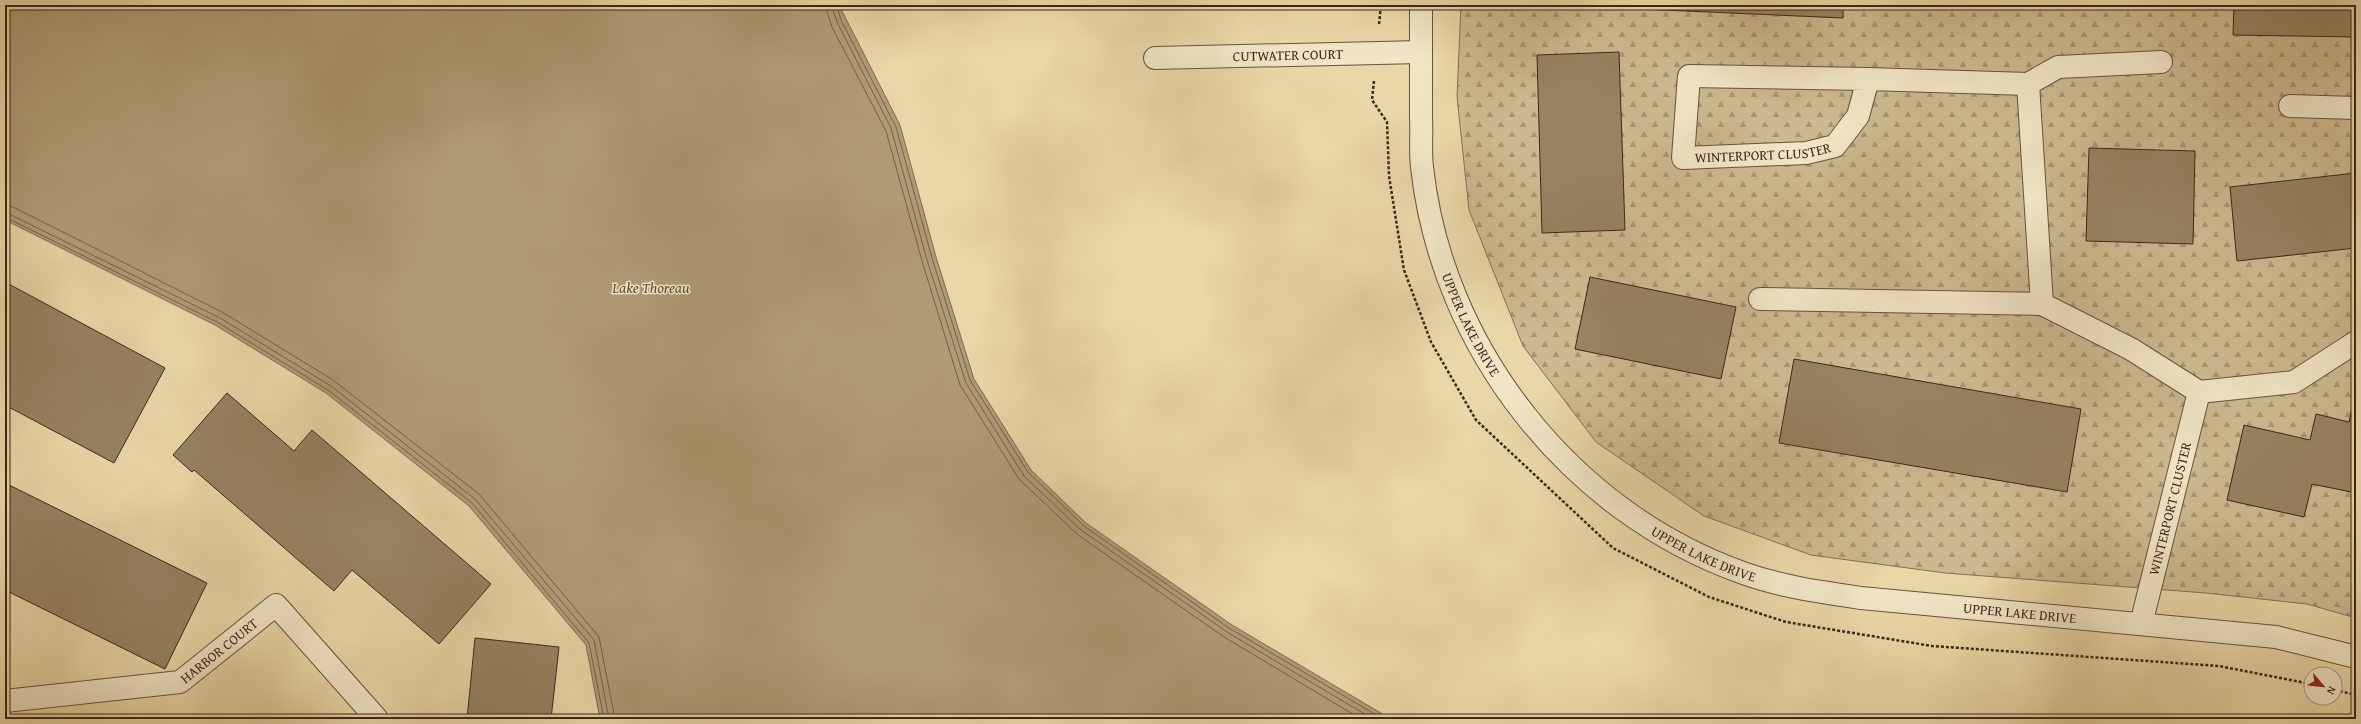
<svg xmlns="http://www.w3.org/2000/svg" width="2361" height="724" font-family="'Gentium Book Plus',serif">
	<defs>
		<pattern id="forest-firs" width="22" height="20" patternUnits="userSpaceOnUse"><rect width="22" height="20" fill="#ccb98f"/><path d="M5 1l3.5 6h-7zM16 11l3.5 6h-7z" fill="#a79674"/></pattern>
	</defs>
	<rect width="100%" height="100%" fill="#e9d7a7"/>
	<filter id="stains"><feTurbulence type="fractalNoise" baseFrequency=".005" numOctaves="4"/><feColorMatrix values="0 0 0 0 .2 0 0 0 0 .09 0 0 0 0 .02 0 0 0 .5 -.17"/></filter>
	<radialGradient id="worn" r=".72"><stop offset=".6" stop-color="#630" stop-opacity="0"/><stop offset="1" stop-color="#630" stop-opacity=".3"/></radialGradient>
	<path fill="url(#forest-firs)" stroke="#847053" d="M1461,5H2356V618L2307,604L2206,593L1945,573L1811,555L1704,516L1596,442L1523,346L1469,210L1457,97Z"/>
	<path fill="#af9b76" stroke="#816d50" d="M5,5H839L900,125L936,257L974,379L1031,470L1086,523L1232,625L1391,719H600L586,645L469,506L326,393L215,325L5,220Z"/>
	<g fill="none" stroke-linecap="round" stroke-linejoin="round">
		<path stroke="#766146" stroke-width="1" d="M825,5L832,27L886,131L922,261L960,385L1019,479L1078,535L1224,637L1361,719
			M831,5L838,24L891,128L927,260L966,383L1024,476L1081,530L1227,632L1373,719
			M836,5L842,22L896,127L932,258L970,380L1028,472L1084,526L1229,628L1383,719
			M5,206L13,207L222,312L333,380L479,494L599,637L615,719
			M5,212L220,318L331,386L475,499L594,640L609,719
			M5,217L217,322L328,390L472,503L589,643L604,719"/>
	</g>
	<path fill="#968362" stroke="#3d2717" d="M1551,5H1843V18Z
		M2129,5H2171V7Z
		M2234,5H2356V37L2233,35Z
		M1619,52L1625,230L1542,233L1537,55Z
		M2089,148L2195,151L2193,244L2086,241Z
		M2356,173V248L2237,261L2230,187Z
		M1590,277L1736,307L1721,379L1575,349Z
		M5,282L165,368L114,463L5,405V384L10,374L5,372Z
		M1794,359L2081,409L2067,492L1779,443Z
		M227,393L294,451L312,430L491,584L439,644L352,570L334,591L194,470L192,472L173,455Z
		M2354,398H2356V493L2312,484L2304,517L2227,500L2244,425L2310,440L2316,414L2349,422Z
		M5,483L207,583L165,669L5,590Z
		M475,638L559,647L551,719H467Z"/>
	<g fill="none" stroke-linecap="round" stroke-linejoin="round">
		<defs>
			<g id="minor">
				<path id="s1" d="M1421,5C1421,42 1421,80 1421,117C1422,134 1420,151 1422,167C1442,349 1571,512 1743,573C1782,587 1821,592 1861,598L2276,637L2356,657"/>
				<path id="s2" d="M1155,58L1421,52"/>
				<path d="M2028,84L2058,67L2161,62"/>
				<path d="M2290,106L2356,108"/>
				<path id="s3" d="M1760,299L2042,304L2028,84L1868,79L1689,76L1683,158L1806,153L1835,146L1858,116L1868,79"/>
				<path d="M2042,304L2131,349L2199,392L2294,382L2356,342"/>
				<path id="s4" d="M2141,624L2199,392"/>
				<path id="s5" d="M5,701L180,682L276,605L377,719"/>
			</g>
		</defs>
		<use href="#minor" stroke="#68533b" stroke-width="24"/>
		<path stroke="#3d2717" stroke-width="2.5" stroke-dasharray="3 2" stroke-linecap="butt" d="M1379,24L1381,5
			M1374,81L1372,100L1387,122L1389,176L1404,270L1431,342L1476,420L1613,548L1709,597L1786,622L1932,646L2219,666L2311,684
			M2335,690L2356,695"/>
		<use href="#minor" stroke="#f1e5c6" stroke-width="22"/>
	</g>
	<g text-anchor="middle" stroke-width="3" stroke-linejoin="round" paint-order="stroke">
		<g font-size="14" fill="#3d2717" stroke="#f1e5c6">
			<text dy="5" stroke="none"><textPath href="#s2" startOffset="133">CUTWATER COURT</textPath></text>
			<text dy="5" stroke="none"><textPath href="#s3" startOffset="1004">WINTERPORT CLUSTER</textPath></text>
			<text dy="5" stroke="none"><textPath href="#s1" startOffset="328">UPPER LAKE DRIVE</textPath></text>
			<text dy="5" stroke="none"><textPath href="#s4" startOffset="119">WINTERPORT CLUSTER</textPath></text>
			<text dy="5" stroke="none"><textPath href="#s1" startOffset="663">UPPER LAKE DRIVE</textPath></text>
			<text dy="5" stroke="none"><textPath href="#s1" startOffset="987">UPPER LAKE DRIVE</textPath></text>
			<text dy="5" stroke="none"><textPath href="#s5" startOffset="226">HARBOR COURT</textPath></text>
		</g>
		<g font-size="15" font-style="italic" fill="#5f4a34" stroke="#f1e5c6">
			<text x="651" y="293">Lake Thoreau</text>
		</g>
	</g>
	<rect width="2361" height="724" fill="none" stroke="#e9d7a7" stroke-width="20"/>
	<rect x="6" y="6" width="2349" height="712" fill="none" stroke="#3d2717" stroke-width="2"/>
	<rect x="10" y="10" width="2341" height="704" fill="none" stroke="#3d2717"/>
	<g transform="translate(2323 686) rotate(118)"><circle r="19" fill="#f1e5c6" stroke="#a99980"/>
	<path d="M0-3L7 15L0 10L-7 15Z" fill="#8f2418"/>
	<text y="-6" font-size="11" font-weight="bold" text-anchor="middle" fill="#3d2717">N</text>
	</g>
	<rect width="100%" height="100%" filter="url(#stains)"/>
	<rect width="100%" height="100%" fill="url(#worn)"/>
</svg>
